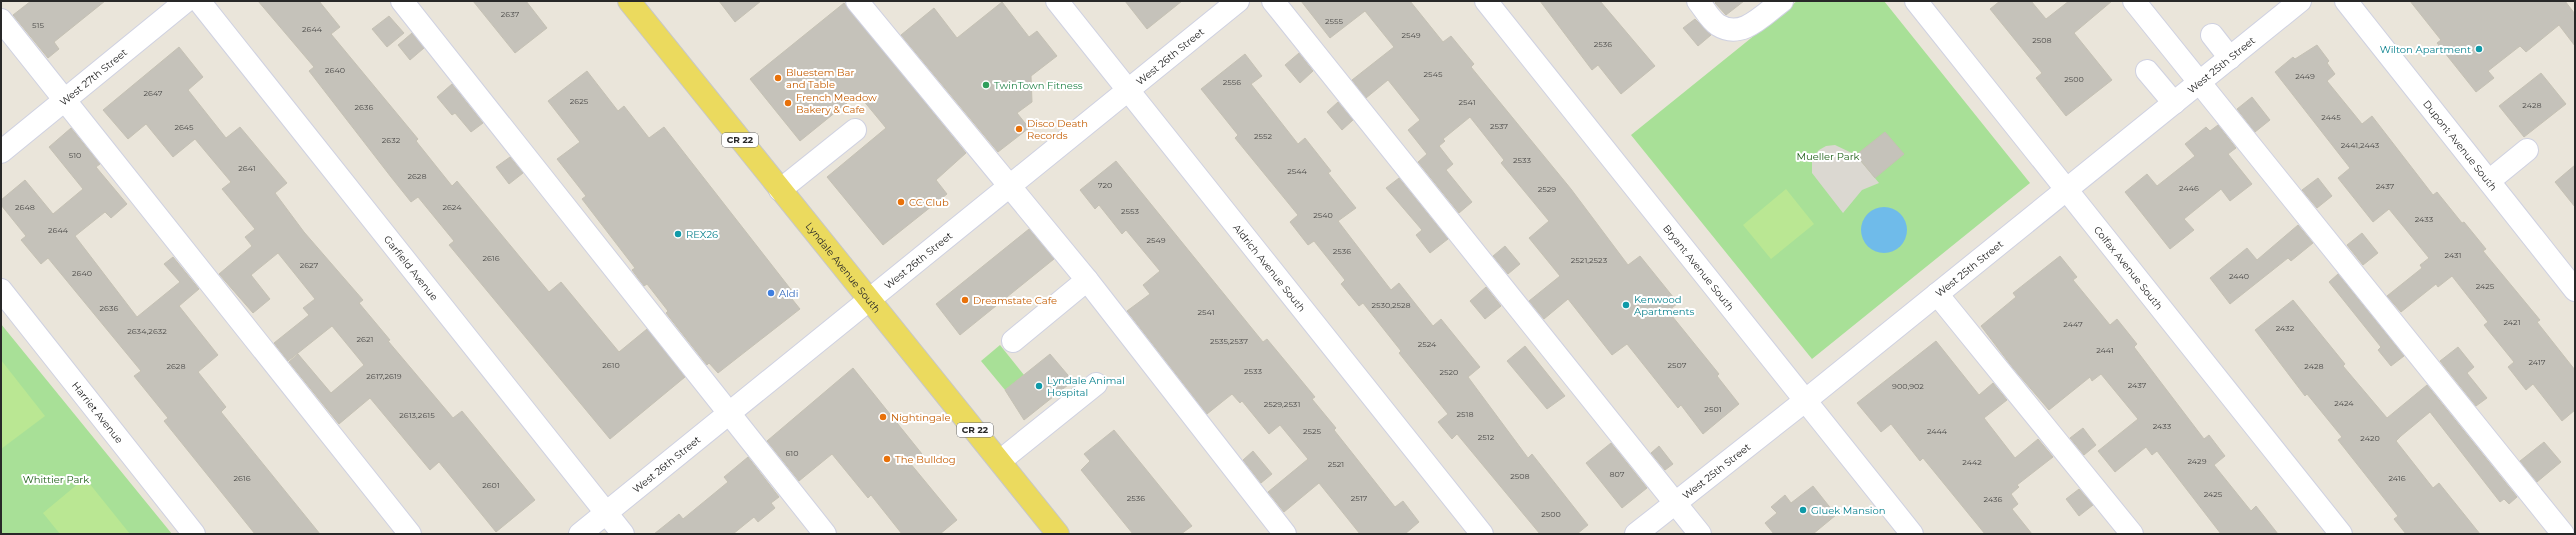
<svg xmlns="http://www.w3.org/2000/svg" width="2576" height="535" font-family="Montserrat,sans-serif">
	<rect width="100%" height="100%" fill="#eae5da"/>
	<path fill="#a8e097" d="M1797,1H1884L2030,183L1812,359L1631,135Z
		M1,324L172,534H1Z
		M1000,345L1024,375L1005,390L981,361Z"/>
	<path fill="#bae793" d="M1786,189L1814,224L1771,259L1743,225Z
		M1,360L45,416L1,449Z
		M85,478L130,534H60L43,513Z"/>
	<path fill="#dbd8d1" d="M1835,145L1856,155L1879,183L1862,190L1843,213L1812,173V158L1819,150L1826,146Z"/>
	<path fill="#6fbbea" d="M1861 230a23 23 0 1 1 46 0a23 23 0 1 1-46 0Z"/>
	<path fill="#c5c2ba" stroke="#c5c1b4" d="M31,1H105L54,42L59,49L48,58L13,15Z
		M258,1H319L340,27L331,34L418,139L416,141L452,186L457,181L549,292L561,282L619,352L647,329L685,377L610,439L449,245L454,241L418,197L411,202L391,177L309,71L314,67Z
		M473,1H526L547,28L515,53Z
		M719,1H761L735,22Z
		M1125,1H1182L1147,29Z
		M1301,1H1410L1443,42L1451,36L1474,64L1471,67L1571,189L1628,265L1640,256L1678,303L1668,311L1719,374L1717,376L1739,404L1703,434L1681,405L1678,408L1627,344L1612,355L1568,299L1544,319L1529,301L1560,276L1529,238L1549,221L1501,163L1504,160L1470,117L1443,139L1445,141L1439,146L1453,164L1446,170L1472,202L1459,213L1418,162L1427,154L1408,130L1420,120L1388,80L1366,98L1352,80L1394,47L1365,11L1330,38Z
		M1540,1H1600L1655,66L1621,94L1598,65L1592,70Z
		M1717,1H1744L1726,15L1715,3Z
		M2000,1H2031L2046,19L2069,1H2112L2074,33L2112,80L2066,116L2036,78L2042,73L1990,9Z
		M2410,1H2565L2575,14V46L2559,25L2526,52L2520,46L2488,71L2494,78L2476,92L2437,43L2441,40Z
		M1002,2L1029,37L1037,31L1057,56L1031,76L1032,102L1017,113L1029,128L998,152L901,35L934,8L957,38Z
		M844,3L966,153L936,180L947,194L883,245L827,177L886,128L858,94L800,141L750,79Z
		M389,16L404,33L387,47L372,29Z
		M1695,19L1711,35L1698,46L1683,28Z
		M412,33L424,48L410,60L398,45Z
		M2317,45L2329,61L2327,63L2335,74L2327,81L2362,124L2372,116L2433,195L2437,192L2462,223L2464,222L2486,249L2483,251L2540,320L2537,322L2575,370V410L2562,421L2533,384L2526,390L2508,367L2514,362L2484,325L2488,322L2452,276L2438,287L2436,284L2401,312L2387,296L2422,268L2420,265L2429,258L2389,209L2373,222L2338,178L2350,168L2275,72L2293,57L2295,59Z
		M179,47L203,77L188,90L226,138L240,127L287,183L275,193L304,232L363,300L359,303L390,340L388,341L453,418L462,411L535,500L496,532L439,462L430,470L370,398L339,424L289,362L298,354L331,393L364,365L332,326L288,361L274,343L309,315L303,308L315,299L278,253L251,275L270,299L253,313L219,274L252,246L245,237L255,229L222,189L231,182L195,139L173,157L146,124L128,139L103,110Z
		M1299,53L1313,71L1300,83L1285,65Z
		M1245,54L1262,76L1251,84L1298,144L1305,138L1331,171L1328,173L1356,208L1338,221L1391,290L1399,283L1433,326L1441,319L1480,367L1468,377L1528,458L1532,454L1588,525L1577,534H1540L1457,434L1452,439L1438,422L1448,414L1399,353L1401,351L1363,303L1359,306L1341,284L1345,280L1314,241L1308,245L1290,222L1298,215L1235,138L1238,135L1201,89Z
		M587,71L618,111L624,106L649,138L664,127L796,296L792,299L800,309L718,373L709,363L707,365L666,313L668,311L647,284L644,286L632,270L635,268L582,199L586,196L557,159L580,142L548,101Z
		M2541,73L2566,104L2524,137L2499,106Z
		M452,84L483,123L471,132L455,113L452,115L437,97Z
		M2252,97L2270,120L2255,132L2237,109Z
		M1338,102L1353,120L1342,130L1327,112Z
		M2218,125L2236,148L2228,154L2252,184L2230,201L2221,189L2184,219L2194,230L2170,249L2125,192L2147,174L2157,186L2195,156L2185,144L2206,127L2210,131Z
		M71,128L100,164L96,167L127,204L111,218L105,212L75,236L137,317L180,282L164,264L173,257L199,289L179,306L218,355L198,372L226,407L221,412L320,534H255L164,421L168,418L134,376L141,371L48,258L41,264L21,240L26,236L1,205V200L25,180L53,214L83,189L49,147Z
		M1885,132L1904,154L1875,178L1856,155Z
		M510,157L523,173L509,184L496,167Z
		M1116,161L1263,342L1267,339L1296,374L1315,397L1312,399L1336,428L1334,430L1395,507L1403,501L1419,522L1405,534H1360L1319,483L1284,512L1268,492L1308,459L1280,425L1269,434L1242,401L1240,403L1232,394L1207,414L1127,311L1150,294L1143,285L1160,271L1126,230L1122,234L1099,205L1095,209L1080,190Z
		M2575,165V207L2555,182Z
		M1399,178L1448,239L1430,253L1416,235L1422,230L1386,188Z
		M2318,178L2332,196L2317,208L2302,190Z
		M2298,225L2313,243L2291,261L2288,258L2230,304L2210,278L2247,248L2257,260Z
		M1029,229L1054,259L960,335L936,304Z
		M2362,233L2378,253L2363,265L2347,245Z
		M1505,246L1520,264L1508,274L1493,256Z
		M2060,256L2077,277L2073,280L2110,325L2117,319L2137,344L2134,347L2204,439L2209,435L2225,456L2214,465L2251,511L2256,506L2278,534H2221L2157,451L2152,455L2146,447L2115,472L2098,451L2138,419L2101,374L2092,381L2090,377L2049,410L2013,368L1981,326L2016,297L2013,293Z
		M2338,274L2404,356L2391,366L2378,350L2381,347L2329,282Z
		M1486,287L1501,306L1485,319L1470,301Z
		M2293,300L2345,364L2343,366L2387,418L2427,385L2517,497L2509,504L2504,499L2500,502L2430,412L2401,436L2396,441L2433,488L2439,483L2480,534H2406L2394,519L2398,516L2338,440L2342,437L2307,394L2305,396L2255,330Z
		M1936,341L1979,395L1993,383L2007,400L1984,418L2015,458L2038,439L2053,457L2017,485L2019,487L2011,494L2018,504L2012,509L2032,534H1985L1923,458L1920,461L1891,424L1881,432L1857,403Z
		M1525,346L1565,396L1547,409L1507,361Z
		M2458,347L2474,367L2467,373L2487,398L2476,406L2440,361Z
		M1050,354L1073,381L1024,420L1005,390Z
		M853,368L922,454L910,463L957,520L940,534H902L871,495L868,498L832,454L799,481L767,441Z
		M2083,428L2096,445L2084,455L2070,438Z
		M1114,430L1192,526L1181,534H1133L1081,470L1090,461L1084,454Z
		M2544,442L2561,462L2537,482L2520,461Z
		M1611,443L1647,488L1622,508L1586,463Z
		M1659,446L1673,464L1665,470L1651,453Z
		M1253,451L1272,474L1261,483L1243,460Z
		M748,457L779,497L771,503L775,508L758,522L754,517L733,534H654L679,514L683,519L728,482L724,477Z
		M1813,486L1836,515L1813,534H1774L1765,523L1777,513L1771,507L1785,495L1791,503Z
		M2079,489L2093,505L2079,516L2066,499Z"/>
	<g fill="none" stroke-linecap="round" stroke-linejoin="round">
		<defs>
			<g id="minor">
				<path id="s1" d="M199,1L623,534"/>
				<path d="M402,1L825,534"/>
				<path d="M857,1L1087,280L1285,534"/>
				<path id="s2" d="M1057,1L1482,534"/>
				<path d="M1273,1L1700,534"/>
				<path id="s3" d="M1486,1L1912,534"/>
				<path d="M1698,1C1704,8 1710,20 1718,25C1742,40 1763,15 1782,1"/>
				<path id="s4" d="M1916,1L2341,534"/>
				<path d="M2134,1L2563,534"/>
				<path id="s5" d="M2346,1L2575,290"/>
				<path d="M1,20L410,534"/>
				<path d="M2212,35L2230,58"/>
				<path d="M2147,71L2174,103"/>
				<path id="s6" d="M1,152L186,1"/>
				<path d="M2489,181L2527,150"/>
				<path d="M780,190L855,130"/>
				<path id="s7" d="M1,290L194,534"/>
				<path d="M1937,294L2132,534"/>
				<path d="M1013,341L1087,280"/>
				<path d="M1000,461L1096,384"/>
				<path id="s8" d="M580,534L1238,1"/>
				<path id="s9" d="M1636,534L1806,400L2300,1"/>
			</g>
			<g id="major">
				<path id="s10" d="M629,1L1058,534"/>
			</g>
		</defs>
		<use href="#minor" stroke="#cfd1e1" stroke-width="24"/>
		<use href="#major" stroke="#c7c7c7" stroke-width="24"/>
		<use href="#minor" stroke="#fff" stroke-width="22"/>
		<use href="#major" stroke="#ebda5e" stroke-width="22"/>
	</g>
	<g fill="#0f9aa8" stroke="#fff" stroke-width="1.5">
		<circle cx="2479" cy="49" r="4"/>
		<circle cx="678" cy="234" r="4"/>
		<circle cx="1626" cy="305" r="4"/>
		<circle cx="1039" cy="386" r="4"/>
		<circle cx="1803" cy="510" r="4"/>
	</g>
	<g fill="#e8710a" stroke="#fff" stroke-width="1.5">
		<circle cx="778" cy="78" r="4"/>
		<circle cx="788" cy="103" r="4"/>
		<circle cx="1019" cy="129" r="4"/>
		<circle cx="901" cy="202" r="4"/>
		<circle cx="965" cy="300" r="4"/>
		<circle cx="883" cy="417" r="4"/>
		<circle cx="887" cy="459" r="4"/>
	</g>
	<circle fill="#2e9e5b" stroke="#fff" stroke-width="1.5" cx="986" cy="85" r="4"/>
	<circle fill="#3f7fe0" stroke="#fff" stroke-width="1.5" cx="771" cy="293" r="4"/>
	<g text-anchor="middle" stroke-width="4" stroke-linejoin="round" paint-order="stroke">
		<g font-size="8" fill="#4f4e4c">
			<text x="510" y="17">2637</text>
			<text x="1334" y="24">2555</text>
			<text x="38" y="28">515</text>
			<text x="312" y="32">2644</text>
			<text x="1411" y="38">2549</text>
			<text x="2042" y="43">2508</text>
			<text x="1603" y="47">2536</text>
			<text x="335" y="73">2640</text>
			<text x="1433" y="77">2545</text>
			<text x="2305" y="79">2449</text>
			<text x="2074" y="82">2500</text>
			<text x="1232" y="85">2556</text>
			<text x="153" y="96">2647</text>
			<text x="579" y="104">2625</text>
			<text x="1467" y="105">2541</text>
			<text x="2532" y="108">2428</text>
			<text x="364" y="110">2636</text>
			<text x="2331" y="120">2445</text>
			<text x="1499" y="129">2537</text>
			<text x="184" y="130">2645</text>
			<text x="1263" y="139">2552</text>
			<text x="391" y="143">2632</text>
			<text x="2360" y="148">2441,2443</text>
			<text x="75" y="158">510</text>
			<text x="1522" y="163">2533</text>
			<text x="247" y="171">2641</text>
			<text x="1297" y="174">2544</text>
			<text x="417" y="179">2628</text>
			<text x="1105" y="188">720</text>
			<text x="2385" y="189">2437</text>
			<text x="2189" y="191">2446</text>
			<text x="1547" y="192">2529</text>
			<text x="25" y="210">2648</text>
			<text x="452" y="210">2624</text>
			<text x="1130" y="214">2553</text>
			<text x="1323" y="218">2540</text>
			<text x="2424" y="222">2433</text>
			<text x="58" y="233">2644</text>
			<text x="1156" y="243">2549</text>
			<text x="1342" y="254">2536</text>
			<text x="2453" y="258">2431</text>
			<text x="491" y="261">2616</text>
			<text x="1589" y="263">2521,2523</text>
			<text x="309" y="268">2627</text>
			<text x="82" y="276">2640</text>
			<text x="2239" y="279">2440</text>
			<text x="2485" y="289">2425</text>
			<text x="1391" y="308">2530,2528</text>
			<text x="109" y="311">2636</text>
			<text x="1206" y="315">2541</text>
			<text x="2512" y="325">2421</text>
			<text x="2073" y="327">2447</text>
			<text x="2285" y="331">2432</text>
			<text x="147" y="334">2634,2632</text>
			<text x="365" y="342">2621</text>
			<text x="1229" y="344">2535,2537</text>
			<text x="1427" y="347">2524</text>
			<text x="2105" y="353">2441</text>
			<text x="2537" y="365">2417</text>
			<text x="611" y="368">2610</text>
			<text x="1677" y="368">2507</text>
			<text x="176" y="369">2628</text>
			<text x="2314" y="369">2428</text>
			<text x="1253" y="374">2533</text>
			<text x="1449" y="375">2520</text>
			<text x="384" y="379">2617,2619</text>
			<text x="2137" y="388">2437</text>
			<text x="1908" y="389">900,902</text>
			<text x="2344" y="406">2424</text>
			<text x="1282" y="407">2529,2531</text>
			<text x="1713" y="412">2501</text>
			<text x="1465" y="417">2518</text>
			<text x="417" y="418">2613,2615</text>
			<text x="2162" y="429">2433</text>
			<text x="1312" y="434">2525</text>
			<text x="1937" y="434">2444</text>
			<text x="1486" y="440">2512</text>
			<text x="2370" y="441">2420</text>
			<text x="792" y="456">610</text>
			<text x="2197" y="464">2429</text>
			<text x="1972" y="465">2442</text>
			<text x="1336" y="467">2521</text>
			<text x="1617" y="477">807</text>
			<text x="1520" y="479">2508</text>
			<text x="242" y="481">2616</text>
			<text x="2397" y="481">2416</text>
			<text x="491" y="488">2601</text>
			<text x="2213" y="497">2425</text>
			<text x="1136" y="501">2536</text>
			<text x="1359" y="501">2517</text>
			<text x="1993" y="502">2436</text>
			<text x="1551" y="517">2500</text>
		</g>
		<g fill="#fff" stroke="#686868" stroke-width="1">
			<rect x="722" y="133" width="36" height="14" rx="3"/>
			<rect x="957" y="423" width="36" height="14" rx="3"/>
		</g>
		<g font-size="9" font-weight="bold" fill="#282828">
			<text x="740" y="143">CR 22</text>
			<text x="975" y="433">CR 22</text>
		</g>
		<g font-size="10" fill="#0d838f" stroke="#fff" text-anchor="start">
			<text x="2471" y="53" text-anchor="end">Wilton Apartment</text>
			<text x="686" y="238">REX26</text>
			<text x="1634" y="303">Kenwood<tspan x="1634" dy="12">Apartments</tspan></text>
			<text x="1047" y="384">Lyndale Animal<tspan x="1047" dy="12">Hospital</tspan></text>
			<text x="1811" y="514">Gluek Mansion</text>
		</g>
		<g font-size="10" fill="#282828" stroke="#fff">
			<text dy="4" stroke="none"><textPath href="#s8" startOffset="759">West 26th Street</textPath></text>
			<text dy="4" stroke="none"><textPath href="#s9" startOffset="750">West 25th Street</textPath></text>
			<text dy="4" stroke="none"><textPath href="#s6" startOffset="119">West 27th Street</textPath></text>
			<text dy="4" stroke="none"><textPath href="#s5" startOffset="184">Dupont Avenue South</textPath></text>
			<text dy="4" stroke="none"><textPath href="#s8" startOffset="435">West 26th Street</textPath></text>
			<text dy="4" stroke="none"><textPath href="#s2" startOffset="341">Aldrich Avenue South</textPath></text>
			<text dy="4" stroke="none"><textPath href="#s3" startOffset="341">Bryant Avenue South</textPath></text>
			<text dy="4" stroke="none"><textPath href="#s4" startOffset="341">Colfax Avenue South</textPath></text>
			<text dy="4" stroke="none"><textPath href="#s1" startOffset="341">Garfield Avenue</textPath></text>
			<text dy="4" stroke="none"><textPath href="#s10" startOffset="342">Lyndale Avenue South</textPath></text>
			<text dy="4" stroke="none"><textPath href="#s9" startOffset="426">West 25th Street</textPath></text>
			<text dy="4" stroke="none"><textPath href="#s7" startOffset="156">Harriet Avenue</textPath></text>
			<text dy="4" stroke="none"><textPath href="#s8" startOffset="111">West 26th Street</textPath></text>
			<text dy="4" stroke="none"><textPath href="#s9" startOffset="102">West 25th Street</textPath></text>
		</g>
		<g font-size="10" fill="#c56008" stroke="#fff" text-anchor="start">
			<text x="786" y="76">Bluestem Bar<tspan x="786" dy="12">and Table</tspan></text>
			<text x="796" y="101">French Meadow<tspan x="796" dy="12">Bakery &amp; Cafe</tspan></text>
			<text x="1027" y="127">Disco Death<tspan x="1027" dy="12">Records</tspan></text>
			<text x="909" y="206">CC Club</text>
			<text x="973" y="304">Dreamstate Cafe</text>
			<text x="891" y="421">Nightingale</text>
			<text x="895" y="463">The Bulldog</text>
		</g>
		<g font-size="10" fill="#27864d" stroke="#fff" text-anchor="start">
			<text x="994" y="89">TwinTown Fitness</text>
		</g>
		<g font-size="10" fill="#22621b" stroke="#fff">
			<text x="1828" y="160">Mueller Park</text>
			<text x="56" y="483">Whittier Park</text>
		</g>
		<g font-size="10" fill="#366cbe" stroke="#fff" text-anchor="start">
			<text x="779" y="297">Aldi</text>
		</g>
	</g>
	<rect width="2576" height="535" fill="none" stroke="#282828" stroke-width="4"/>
</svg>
